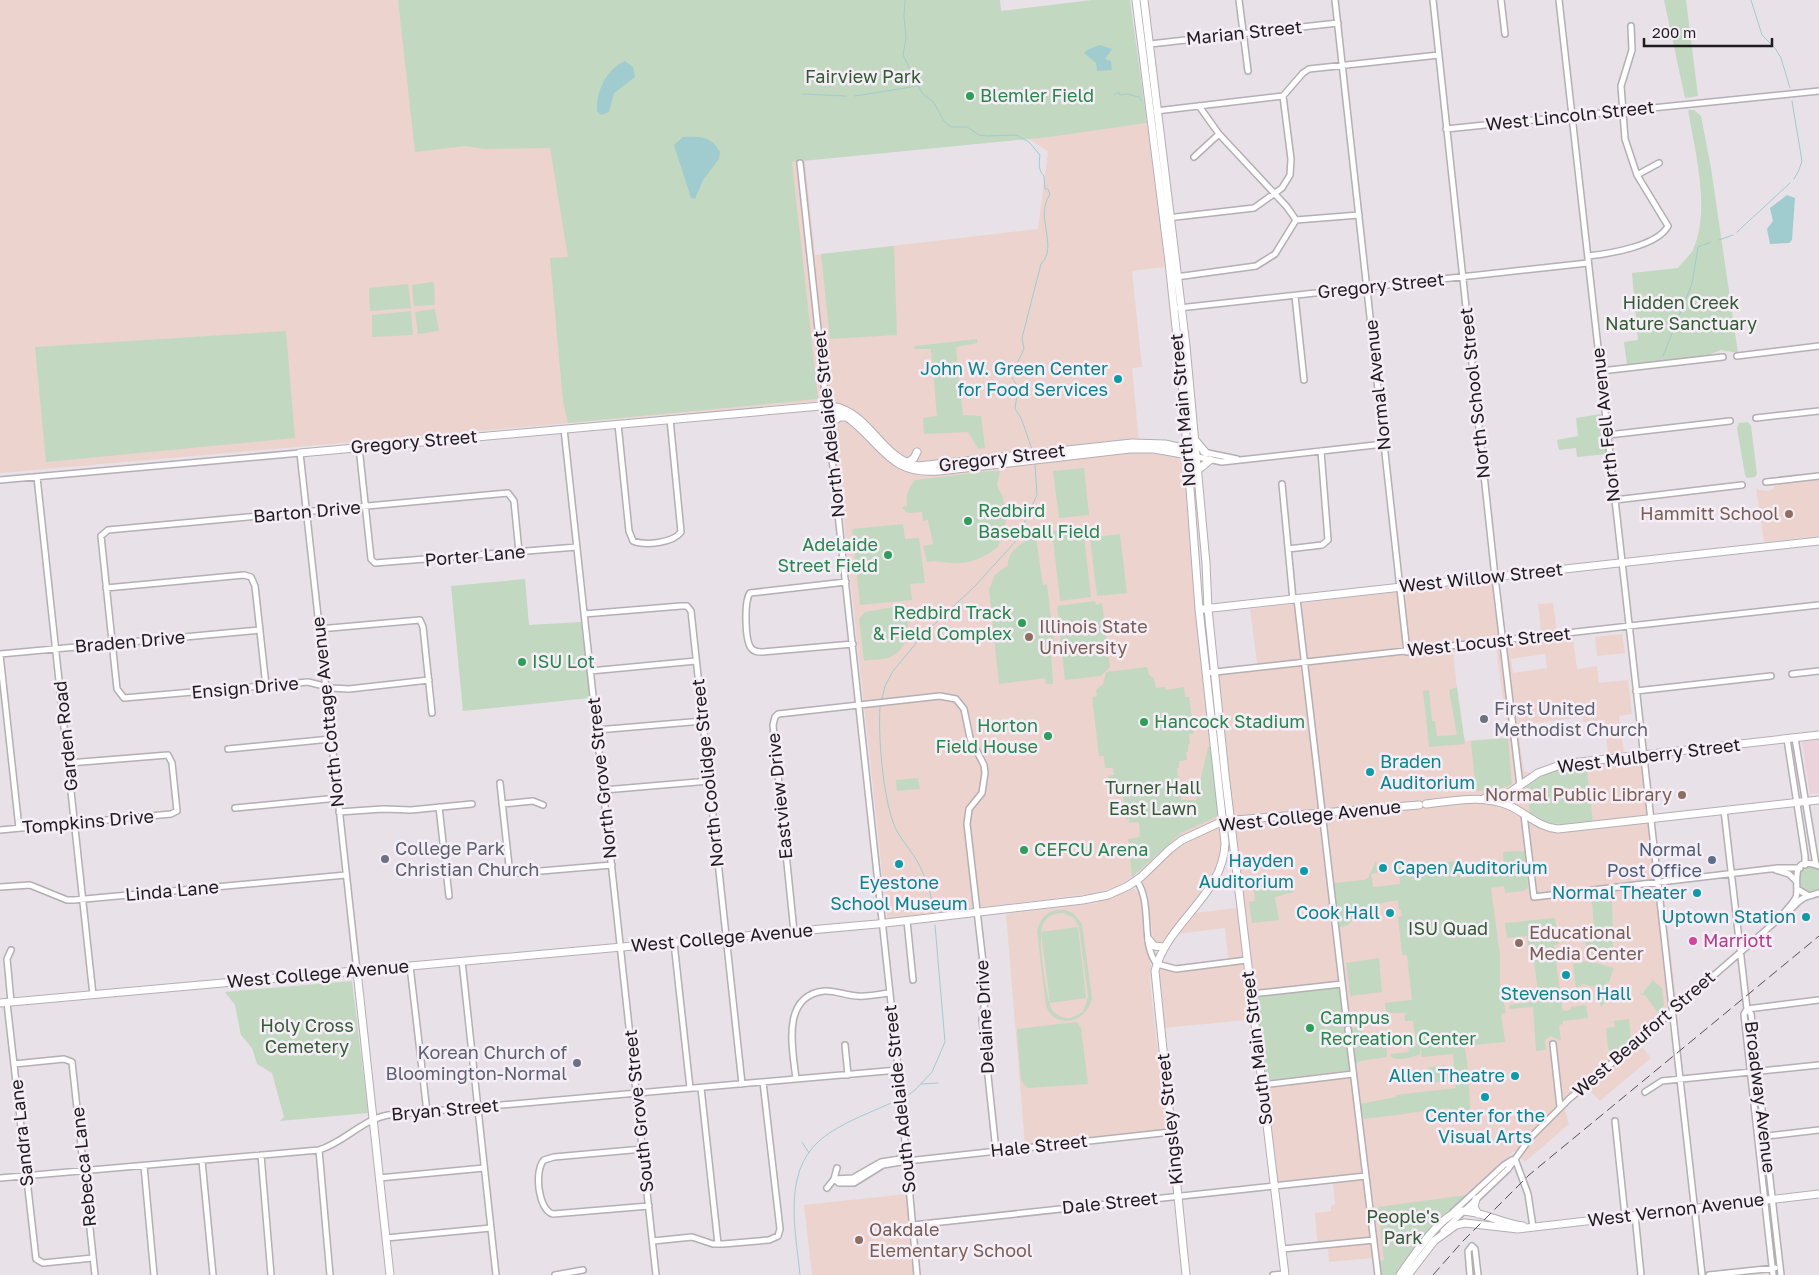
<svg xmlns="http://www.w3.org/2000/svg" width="1819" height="1275" font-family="'Golos Text',sans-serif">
	<rect width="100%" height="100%" fill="#e8e1e8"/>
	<path fill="#ecd2da" d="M1819,740V793L1810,794L1802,742Z"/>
	<path fill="#edd3ce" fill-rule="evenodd" d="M0,0H776L792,162L805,161L815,255L1038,229L1048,151L1029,139L1147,123L1165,267L1132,271L1142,367L1132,368L1140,452L1177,457L1185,466L1205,676L1258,671L1250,609L1490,581L1492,583L1499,644L1542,639L1538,604L1553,603L1558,637L1573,636L1577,669L1597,666L1599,683L1628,680L1632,714L1619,716L1624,754L1645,752L1677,1004L1635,1038L1651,1058L1600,1101L1587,1088L1564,1107L1569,1124L1525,1162L1514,1151L1438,1223L1397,1275H1375L1373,1258L1329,1262L1328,1247L1318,1248L1315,1213L1331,1211V1206L1335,1204L1333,1183L1280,1188L1278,1191L1257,1019L1163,1028L1159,973L1161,961L1175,965L1228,959L1225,928L1169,935L1161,944H1156L1153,940L1148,895L1139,872L1119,886L1090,894L891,918L887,917L834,430V400L0,473ZM1496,646L1508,737L1466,741L1462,734L1453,652ZM1545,654L1547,668L1513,673L1511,659ZM1583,717V722L1605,720L1608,756L1556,762L1531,773L1524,771L1517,725ZM1229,847L1237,908L1195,913L1215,887L1225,866Z
		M1819,479V536L1764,542L1756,488L1759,490L1769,491L1773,489L1775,485Z
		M1622,634L1625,653L1597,656L1595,637Z
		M1134,889L1140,894L1148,955L1151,966L1150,982L1166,1127L1163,1130L1025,1145L1006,914L1096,903Z
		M907,1194L914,1275H812L804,1205Z"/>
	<path fill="#c2d8c1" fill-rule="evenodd" d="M398,0H1000L1001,11L1092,0H1130L1147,123L1049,137L792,162L818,399L568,423L563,401L550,258L568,257L550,148L484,149L466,146L415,152Z
		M1664,0H1686L1698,96L1685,98Z
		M1688,110H1694L1701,116L1711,168L1738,353L1721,350L1706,356L1627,365L1624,342L1638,340L1632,273L1678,268C1682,262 1690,256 1693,250C1711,210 1695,152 1688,110Z
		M894,246L897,335L830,339L821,254Z
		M432,282L434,283L435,305L414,306L412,285Z
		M408,284L411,308L370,311L369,288Z
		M435,309L439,331L418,334L415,312Z
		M411,311L413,335L372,337V315Z
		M286,331L295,438L46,462L35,347Z
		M977,339V343L956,347L963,415L981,416L985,448L978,449L968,432L924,434L923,418L937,416L931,349H915L914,346Z
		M1601,414L1607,454L1577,457L1576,448L1559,450L1557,440L1578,436L1576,418Z
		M1748,422L1751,426L1757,474L1755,477L1747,478L1745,475L1737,428L1739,423Z
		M1084,468L1089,515L1059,518L1053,471Z
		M991,471H1000L997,485L1003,498L1007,518L998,547C983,558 969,565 950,563C941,562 936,560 927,562L923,546L933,544L928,520L923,521L922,512L908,513L903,509L902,507L907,506C906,494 908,489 915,480Z
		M903,524L905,539L919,538L925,583L910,584L912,600L860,605L852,529Z
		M1083,527L1091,597L1060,601L1052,531Z
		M1120,534L1127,593L1097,596L1090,538Z
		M1032,538H1036L1043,585L1047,584L1055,652L1051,653L1053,684H1046L1045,678L999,684L989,589L995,575L1008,565C1008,551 1020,544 1032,538Z
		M525,579L529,625L581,622L590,698L463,711L451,586Z
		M1095,601L1096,605L1102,603L1110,667L1101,676L1065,680L1057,606Z
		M894,607L895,609H907C910,629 909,654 883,659C877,660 871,659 864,661L859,619L865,612Z
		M1147,667L1149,675L1154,678L1156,688L1165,687L1166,690L1184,687L1185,697H1189L1194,733L1189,734L1190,744L1188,745V752H1186L1187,760L1179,761V768H1177L1181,800H1196L1208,747H1211L1219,812L1216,817L1181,833L1132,877L1128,839L1140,837L1139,822L1129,823V819H1126L1122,790L1111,791L1108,789L1111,784L1108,776L1114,775L1113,768H1105L1104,756H1099L1092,697L1097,696L1096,690L1103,684L1106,672Z
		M1457,687L1465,744L1429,747L1423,691L1429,690L1432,721H1435L1437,736L1457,735L1449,690Z
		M1508,738L1512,784L1503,788L1476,791L1471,741Z
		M1586,763L1593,822C1570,825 1550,827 1530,814L1526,786L1557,767Z
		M918,778L920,789L897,791L896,780Z
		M1518,851L1525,852L1528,888L1523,891L1505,893L1504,886L1491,888L1500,955V985L1506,1013L1501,1014L1505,1042L1464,1046C1468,1052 1470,1108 1471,1121L1451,1124L1449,1108L1365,1119L1363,1118L1360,1104L1396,1097V1095L1456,1088L1453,1054L1422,1057L1420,1048V1054C1412,1058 1398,1061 1391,1057V1054L1409,1052L1408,1047L1416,1045L1413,1021H1405L1404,1015L1407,1013H1386L1385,1003L1412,1000L1407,955H1402L1398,917L1402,916L1401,910L1399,909L1398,900L1377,904L1378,914L1354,917C1351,923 1349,926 1340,927L1338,925L1333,885L1334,883L1364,880L1368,878L1376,861L1377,873L1371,874L1373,887L1400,884L1399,871L1393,872L1392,868L1458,861L1460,878L1490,873L1491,875L1504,873L1503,852Z
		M1809,867L1819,869V890C1811,895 1803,894 1798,886L1799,872Z
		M1273,882L1293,883L1294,892L1275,897L1279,920L1252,923L1249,902L1255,901L1253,884Z
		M1612,895L1613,950L1605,958C1596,958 1587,953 1585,943L1594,929L1592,901L1601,896Z
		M1066,910L1074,914L1082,924L1092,998C1088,1022 1056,1031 1046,1006L1037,932C1040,916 1050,908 1066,910ZM1063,913L1074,918L1079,927L1088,997L1083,1012L1070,1018C1063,1018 1057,1016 1053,1011C1046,1003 1038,937 1042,927C1045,917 1053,913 1063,913Z
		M1555,918L1559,944L1554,945L1562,1008L1564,1011L1571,1010V1007L1586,1005L1588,1018L1563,1021V1024L1559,1025L1561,1041L1551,1036L1545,1040L1546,1050L1536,1051L1533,1007L1510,1009L1509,1005L1539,1001L1534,960H1529L1527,936L1507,938L1505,923Z
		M1078,927L1086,998L1050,1003L1041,932Z
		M1379,958L1382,992L1350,996L1346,963Z
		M1589,961L1614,968L1609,982L1604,986L1606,1002L1601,1007L1596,988L1583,984L1576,988L1573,964Z
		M1651,979L1662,988L1664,1005L1659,1014L1645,995H1641L1640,992L1642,994L1652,981Z
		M352,981L368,1113L280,1121L284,1117L272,1073L257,1064L252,1048L241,1035L235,1005L225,992Z
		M1337,988L1340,990L1345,1029L1362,1027V1038L1386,1039L1387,1057L1360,1061L1350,1070L1265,1081L1256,1001L1259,997Z
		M1629,1019L1631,1040L1612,1053L1608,1048L1606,1028L1615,1027L1614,1021Z
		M1077,1022L1081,1028L1088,1084L1028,1088L1021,1081L1017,1029Z
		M1445,1065L1447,1081L1428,1083L1427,1068Z
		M1467,1195L1438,1223L1397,1275H1381L1379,1261L1384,1260L1378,1207Z"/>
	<path fill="#a0cccf" d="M1100,45L1112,49L1105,59L1111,61L1112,70L1097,71L1096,63L1084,53L1089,49Z
		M625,61L633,67L635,77L614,93L609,112L601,115L597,111C596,92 606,69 625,61Z
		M683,137C700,136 712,136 720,152L719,159L703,180L695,199L691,198L674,145Z
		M1787,195L1795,198L1792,240L1789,243L1770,244L1767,229L1773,221L1770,208Z"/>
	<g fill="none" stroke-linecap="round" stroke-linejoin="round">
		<path stroke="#a0cccf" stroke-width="1" d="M905,0L904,16L906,38L903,55L922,93L934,103L944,121L951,127H967L979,135L988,136L1016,135L1029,142L1040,155C1039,163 1038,170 1044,176L1045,189H1048L1050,194C1034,218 1059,245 1041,264L1022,338L1024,349L1011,376L1018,387L1015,409C1025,421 1026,437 1033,451
			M1751,0L1762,35L1775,48L1781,58L1790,88
			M802,94L846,96
			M1114,95L1119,92L1120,95L1127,94L1139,97L1142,101
			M855,96L918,86
			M1792,101L1802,161L1799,170L1794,179
			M1737,232L1790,183
			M1719,240L1733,235
			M1663,356L1692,284L1698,247L1711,242
			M1018,537L1034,533
			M882,699L885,686L893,671L922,636L975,586L1015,542L1037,495L1035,464
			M880,707C878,737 883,794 893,822C898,837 909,847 917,861C926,877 931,893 934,911
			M921,1084L938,1083
			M904,1098L915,1090L932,1072L945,1042L935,925
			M802,1142L809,1153
			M800,1275C796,1232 782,1174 819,1141C839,1123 875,1111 900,1099"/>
		<path stroke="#c0bac0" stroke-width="5" stroke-dasharray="5 2.5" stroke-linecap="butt" d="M1346,1016L1348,1029"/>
		<defs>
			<path id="minor" d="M1239,0L1248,71
				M1335,0L1407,652
				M1433,0L1495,577L1520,786
				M1501,0L1505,34
				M1559,0L1702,1275
				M1150,44L1338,23
				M1199,106L1219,134L1287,207L1296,220
				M1156,111L1283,96L1303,73L1309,69L1439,55
				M1446,129L1819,91
				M1194,157L1219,134
				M800,163L900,1086L917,1275
				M1637,175L1659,163
				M1167,218L1254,208L1282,188L1290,175L1291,159L1283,96
				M1588,256C1608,254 1658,246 1668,226L1637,175L1625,139L1621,86L1632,50L1631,26
				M1176,277L1256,266L1275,254L1296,220L1359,215
				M1295,296L1304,380
				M1179,308L1588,263
				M1737,356L1819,346
				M1601,371L1723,357
				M1756,418L1819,411
				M618,424L629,531L633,541C645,546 673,543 681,532L670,419
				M564,429L656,1275
				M1608,435L1730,421
				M359,447L371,559L375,563L577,547
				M1203,452L1237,459
				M1193,456L1222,462L1384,444
				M37,477L93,995
				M0,480L300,453L357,971
				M1766,482L1819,476
				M1282,484L1293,600
				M1615,500L1742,485
				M1288,549L1322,545L1328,540L1321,451
				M846,582L750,593C744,601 745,640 751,648C754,652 758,652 762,652L853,644
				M106,588L244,575L251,577L255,586L266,686
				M1297,599L1346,1016
				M584,614L681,606H687L691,611L742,1084
				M319,629L420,620L423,627L432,713
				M0,654L260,630
				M0,655L19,828
				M590,671L696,661
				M1206,673L1819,605
				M1792,674L1819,671
				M429,680L349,689L332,688L308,682L124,698L117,689L101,536L108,530L508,493L514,501L519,552
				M1636,691L1771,676
				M597,730L703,721
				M1795,738L1816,865
				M1787,739L1805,856V865
				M228,749L331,739
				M500,783L509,866L512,872L517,873L612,865
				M604,790L709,781
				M502,804L533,801L543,805
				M439,807L449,896
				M235,808L338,798
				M1724,810L1747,1009L1744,1014L1773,1275
				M339,812L383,809L411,810L472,804
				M1524,815L1534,897L1778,868H1800
				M0,830L171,814L177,811L172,763L168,755L69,763
				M1776,870L1789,874L1795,880
				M1137,881C1153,904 1140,944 1157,964L1176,969L1247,960
				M0,887L30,885L67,900H74L346,875
				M1797,889L1809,896L1819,893
				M1782,916C1793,911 1797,898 1809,896
				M907,921L913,980
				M794,932L773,725L775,717L778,714L940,696L956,699L964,709L970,738L984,765L985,773L982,793L969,809L967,824L985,980V1001L982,1019L996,1151
				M674,943L690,1088
				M462,961L496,1275
				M410,966L427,1112
				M1251,994L1342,984
				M11,1002L7,959L11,950
				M7,1003L36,1259L43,1263L93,1258
				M1747,1009L1751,1014L1781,1275
				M1747,1009L1819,1000
				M1348,1029L1378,1275
				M1553,1044L1560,1107
				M845,1045L848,1075
				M14,1064L64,1059L72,1062L95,1275
				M796,1079C793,1051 780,996 824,991C835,990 847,996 858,996C868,997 879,994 889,993
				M1262,1085L1353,1074
				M701,1088L718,1244
				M1645,1092L1662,1081L1819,1065
				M1615,1121L1625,1216
				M1758,1137L1819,1130
				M643,1149L554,1157L544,1160C534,1170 538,1210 553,1214L649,1206
				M319,1150L330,1275
				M261,1155L271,1275
				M900,1159L907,1161L883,1165L854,1183H839L834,1179L853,1178L881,1162Z
				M1515,1159L1528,1194L1533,1227
				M202,1161L213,1275
				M907,1161L1171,1132
				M144,1166L154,1275
				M0,1178L319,1150C345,1142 361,1120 388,1115L898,1070
				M379,1178L484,1168
				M827,1188L834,1179L837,1168
				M1453,1212L1504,1165L1512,1160
				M1635,1215L1641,1275
				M913,1225L1366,1176
				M1443,1231L1508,1169L1531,1137L1569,1099L1650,1031L1782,916C1786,909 1793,904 1796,897C1800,888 1787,853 1819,866
				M386,1238L491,1228
				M653,1241L692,1237L713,1244H723L769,1240L778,1236L780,1229L763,1082
				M1282,1249L1374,1240
				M555,1275L583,1270
				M1273,1275L1285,1274
				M1470,1275L1468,1251L1472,1246L1475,1249L1478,1275
				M1709,1275L1775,1268"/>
			<path id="major" d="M1136,0L1169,262L1183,394L1199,609L1225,843C1224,895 1167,922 1155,971L1186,1275
				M1144,0L1186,346L1206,563L1208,609L1225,774L1285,1275
				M828,407C836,412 845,415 852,421C884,447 891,475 939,471L1130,449H1154L1188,455
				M829,425L839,417H845
				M1195,440L1206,453
				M300,453L821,406C827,407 834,406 840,408C872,419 883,459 918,466L1132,443L1165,444L1191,450
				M907,463L914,458L917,452
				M1198,470L1210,460
				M1203,609L1819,541
				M1485,798L1509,793L1538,773L1563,764L1819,735
				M1426,804C1454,801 1484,794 1510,806C1527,814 1538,827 1558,829L1819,800
				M1149,940L1154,946L1164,947
				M357,971L390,1275
				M0,1003L877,924L1083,900L1108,895L1128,886L1141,877L1170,849L1182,840L1223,821L1419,805
				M1476,1199L1474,1207L1478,1214
				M1400,1275C1411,1259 1443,1210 1463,1211C1483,1212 1503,1224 1523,1226
				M1408,1275L1434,1241L1456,1225L1465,1223L1518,1229L1819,1194"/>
		</defs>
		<use href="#minor" stroke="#b5aeb5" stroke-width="8"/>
		<use href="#major" stroke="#b5aeb5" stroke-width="9"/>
		<use href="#minor" stroke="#fff" stroke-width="5"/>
		<use href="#major" stroke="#fff" stroke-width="7"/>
		<path stroke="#545054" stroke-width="1" stroke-dasharray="10 5" stroke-linecap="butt" d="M1433,1275L1463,1241L1529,1175L1819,936"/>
	</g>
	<g fill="#2e9e5b" stroke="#f6eef6" stroke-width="2">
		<circle cx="970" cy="96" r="5"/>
		<circle cx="968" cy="521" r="5"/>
		<circle cx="888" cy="555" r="5"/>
		<circle cx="1022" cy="623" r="5"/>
		<circle cx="522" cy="662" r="5"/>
		<circle cx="1144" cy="722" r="5"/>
		<circle cx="1048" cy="736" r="5"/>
		<circle cx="1024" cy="850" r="5"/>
		<circle cx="1310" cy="1028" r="5"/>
	</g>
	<g fill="#0f9aa8" stroke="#f6eef6" stroke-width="2">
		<circle cx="1118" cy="379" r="5"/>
		<circle cx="1370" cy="772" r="5"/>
		<circle cx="899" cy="864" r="5"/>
		<circle cx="1383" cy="868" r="5"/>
		<circle cx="1304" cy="871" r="5"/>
		<circle cx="1697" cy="893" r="5"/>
		<circle cx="1390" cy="913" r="5"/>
		<circle cx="1806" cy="917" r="5"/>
		<circle cx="1566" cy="975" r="5"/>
		<circle cx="1515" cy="1076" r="5"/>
		<circle cx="1485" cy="1097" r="5"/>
	</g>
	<g fill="#8d6e63" stroke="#f6eef6" stroke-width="2">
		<circle cx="1789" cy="514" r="5"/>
		<circle cx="1029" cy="637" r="5"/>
		<circle cx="1682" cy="795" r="5"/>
		<circle cx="1519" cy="943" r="5"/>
		<circle cx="859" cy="1240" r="5"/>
	</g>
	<g fill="#6b7280" stroke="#f6eef6" stroke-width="2">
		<circle cx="1484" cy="719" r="5"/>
		<circle cx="385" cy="859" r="5"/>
		<circle cx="577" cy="1063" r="5"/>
	</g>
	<circle fill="#5c6f8a" stroke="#f6eef6" stroke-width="2" cx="1712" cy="860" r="5"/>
	<circle fill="#d1479c" stroke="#f6eef6" stroke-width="2" cx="1693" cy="941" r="5"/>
	<g text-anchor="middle" stroke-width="5" stroke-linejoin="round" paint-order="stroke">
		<g font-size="18" fill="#1f1c1f" stroke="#f6eef6">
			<text transform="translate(1244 33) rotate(-6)" y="6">Marian Street</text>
			<text transform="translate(1570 116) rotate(-6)" y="6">West Lincoln Street</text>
			<text transform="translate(1381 286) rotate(-6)" y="6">Gregory Street</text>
			<text transform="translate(1378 385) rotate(-96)" y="6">Normal Avenue</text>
			<text transform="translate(1475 393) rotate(-96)" y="6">North School Street</text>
			<text transform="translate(1183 410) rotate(-95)" y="6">North Main Street</text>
			<text transform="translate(829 424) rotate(-96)" y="6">North Adelaide Street</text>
			<text transform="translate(1606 425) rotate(-96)" y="6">North Fell Avenue</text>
			<text transform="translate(414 442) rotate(-5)" y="6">Gregory Street</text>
			<text transform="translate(1002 458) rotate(-7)" y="6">Gregory Street</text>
			<text transform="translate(307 512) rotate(-5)" y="6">Barton Drive</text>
			<text transform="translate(475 556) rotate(-5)" y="6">Porter Lane</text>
			<text transform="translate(1481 578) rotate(-6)" y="6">West Willow Street</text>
			<text transform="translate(130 642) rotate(-5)" y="6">Braden Drive</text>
			<text transform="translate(1489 642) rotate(-6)" y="6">West Locust Street</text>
			<text transform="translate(245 688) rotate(-5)" y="6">Ensign Drive</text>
			<text transform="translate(328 712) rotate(-96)" y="6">North Cottage Avenue</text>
			<text transform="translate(66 736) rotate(-96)" y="6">Garden Road</text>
			<text transform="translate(1649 756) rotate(-7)" y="6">West Mulberry Street</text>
			<text transform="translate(708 773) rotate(-96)" y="6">North Coolidge Street</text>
			<text transform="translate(602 778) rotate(-96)" y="6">North Grove Street</text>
			<text transform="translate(780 796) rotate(-96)" y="6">Eastview Drive</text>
			<text transform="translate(1310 816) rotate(-6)" y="6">West College Avenue</text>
			<text transform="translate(88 822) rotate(-5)" y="6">Tompkins Drive</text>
			<text transform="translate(172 891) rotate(-5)" y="6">Linda Lane</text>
			<text transform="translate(722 938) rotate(-5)" y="6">West College Avenue</text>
			<text transform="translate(318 974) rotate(-5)" y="6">West College Avenue</text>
			<text transform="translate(985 1017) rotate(-93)" y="6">Delaine Drive</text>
			<text transform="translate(1644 1034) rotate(-41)" y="6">West Beaufort Street</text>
			<text transform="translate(1257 1048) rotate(-97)" y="6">South Main Street</text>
			<text transform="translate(1760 1097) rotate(83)" y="6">Broadway Avenue</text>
			<text transform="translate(900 1099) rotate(-96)" y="6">South Adelaide Street</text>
			<text transform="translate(445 1110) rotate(-5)" y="6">Bryan Street</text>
			<text transform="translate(639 1111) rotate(-96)" y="6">South Grove Street</text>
			<text transform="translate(1170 1119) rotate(-96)" y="6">Kingsley Street</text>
			<text transform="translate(22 1133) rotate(-96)" y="6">Sandra Lane</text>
			<text transform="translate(1039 1146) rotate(-6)" y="6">Hale Street</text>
			<text transform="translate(84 1167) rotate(-96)" y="6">Rebecca Lane</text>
			<text transform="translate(1110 1203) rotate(-6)" y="6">Dale Street</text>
			<text transform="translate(1676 1210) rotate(-7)" y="6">West Vernon Avenue</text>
		</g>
		<g font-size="18" fill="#325a34" stroke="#f6eef6">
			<text x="863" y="83">Fairview Park</text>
			<text x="1681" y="309">Hidden Creek<tspan x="1681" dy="21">Nature Sanctuary</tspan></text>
			<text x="1153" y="794">Turner Hall<tspan x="1153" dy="21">East Lawn</tspan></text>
			<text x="1448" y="935">ISU Quad</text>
			<text x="307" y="1032">Holy Cross<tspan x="307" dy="21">Cemetery</tspan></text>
			<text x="1403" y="1223">People's<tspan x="1403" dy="21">Park</tspan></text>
		</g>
		<g font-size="18" fill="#27864d" stroke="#f6eef6" text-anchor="start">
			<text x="980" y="102">Blemler Field</text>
			<text x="978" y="517">Redbird<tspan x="978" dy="21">Baseball Field</tspan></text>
			<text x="878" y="551" text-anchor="end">Adelaide<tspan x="878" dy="21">Street Field</tspan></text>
			<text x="1012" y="619" text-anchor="end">Redbird Track<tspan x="1012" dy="21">&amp; Field Complex</tspan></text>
			<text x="532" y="668">ISU Lot</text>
			<text x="1154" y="728">Hancock Stadium</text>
			<text x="1038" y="732" text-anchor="end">Horton<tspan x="1038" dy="21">Field House</tspan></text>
			<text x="1034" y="856">CEFCU Arena</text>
			<text x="1320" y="1024">Campus<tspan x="1320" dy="21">Recreation Center</tspan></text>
		</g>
		<g font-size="18" fill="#0d838f" stroke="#f6eef6" text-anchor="end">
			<text x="1108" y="375">John W. Green Center<tspan x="1108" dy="21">for Food Services</tspan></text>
			<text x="1380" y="768" text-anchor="start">Braden<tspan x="1380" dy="21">Auditorium</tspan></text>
			<text x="1294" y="867">Hayden<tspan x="1294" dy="21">Auditorium</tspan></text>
			<text x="1393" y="874" text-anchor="start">Capen Auditorium</text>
			<text x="899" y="889" text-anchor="middle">Eyestone<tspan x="899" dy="21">School Museum</tspan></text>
			<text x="1687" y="899">Normal Theater</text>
			<text x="1380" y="919">Cook Hall</text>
			<text x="1796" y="923">Uptown Station</text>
			<text x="1566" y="1000" text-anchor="middle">Stevenson Hall</text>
			<text x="1505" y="1082">Allen Theatre</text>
			<text x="1485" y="1122" text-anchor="middle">Center for the<tspan x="1485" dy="21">Visual Arts</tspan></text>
		</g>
		<g font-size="18" fill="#785e54" stroke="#f6eef6" text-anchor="start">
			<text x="1779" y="520" text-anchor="end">Hammitt School</text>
			<text x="1039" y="633">Illinois State<tspan x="1039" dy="21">University</tspan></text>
			<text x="1672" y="801" text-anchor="end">Normal Public Library</text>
			<text x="1529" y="939">Educational<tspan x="1529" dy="21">Media Center</tspan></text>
			<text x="869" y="1236">Oakdale<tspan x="869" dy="21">Elementary School</tspan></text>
		</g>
		<g font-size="18" fill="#5b616d" stroke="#f6eef6" text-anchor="start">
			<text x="1494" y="715">First United<tspan x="1494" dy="21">Methodist Church</tspan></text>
			<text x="395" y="855">College Park<tspan x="395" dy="21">Christian Church</tspan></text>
			<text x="567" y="1059" text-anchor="end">Korean Church of<tspan x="567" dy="21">Bloomington-Normal</tspan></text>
		</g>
		<g font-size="18" fill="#4e5e75" stroke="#f6eef6" text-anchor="end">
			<text x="1702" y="856">Normal<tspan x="1702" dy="21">Post Office</tspan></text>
		</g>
		<g font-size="18" fill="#b23c85" stroke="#f6eef6" text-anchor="start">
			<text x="1703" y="947">Marriott</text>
		</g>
	</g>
	<path d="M1644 38v8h128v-8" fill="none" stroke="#1f1c1f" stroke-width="2.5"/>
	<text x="1652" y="38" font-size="15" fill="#1f1c1f" stroke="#f6eef6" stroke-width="4" paint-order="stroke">200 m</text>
</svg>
